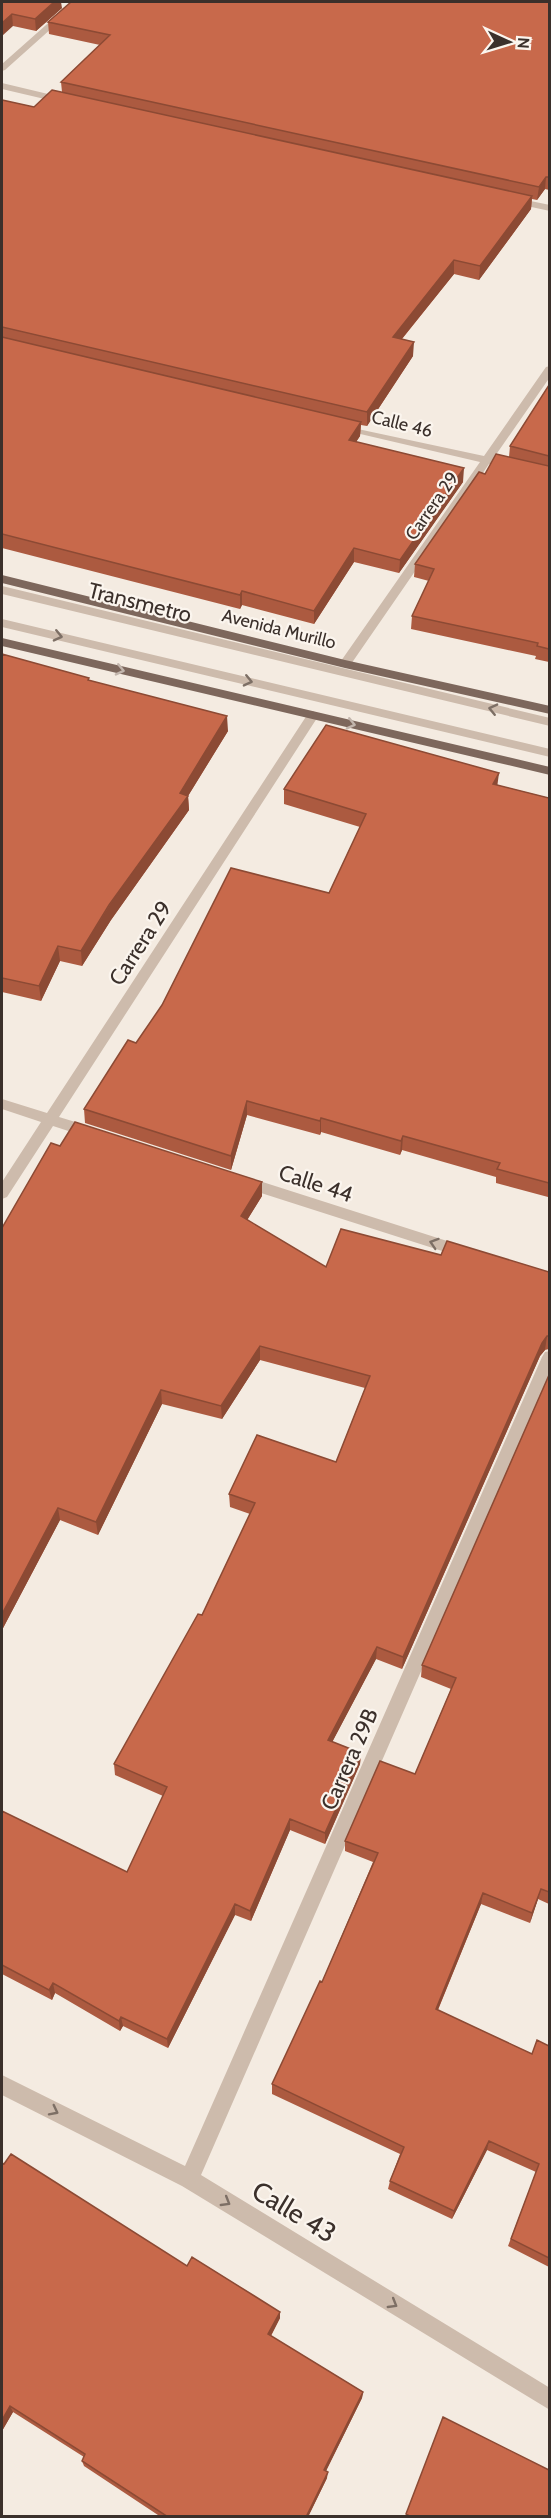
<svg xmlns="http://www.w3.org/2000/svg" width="551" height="2518" font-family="Cabin,sans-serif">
	<rect width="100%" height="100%" fill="#f4ebe1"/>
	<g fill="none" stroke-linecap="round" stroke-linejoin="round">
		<path fill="#cdbbac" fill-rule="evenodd" d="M72,2H81L5,70L2,71V64Z
			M2,83L69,99L71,101L66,104L2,89Z
			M511,197L550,205V211L508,202V198Z
			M550,366V377L493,459L550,472V478L489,464L349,667H341V661L480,462L339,429V425L484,456L546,367Z
			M2,586L550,718V726L2,594Z
			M2,619L550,749V757L2,627Z
			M313,711L319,715L59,1117L95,1128L97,1132L95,1136L90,1138L53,1126L7,1197L2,1199V1182L41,1122L2,1109V1099L47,1113L309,712Z
			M244,1176L469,1248L471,1252L469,1256L464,1258L239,1186L237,1182L239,1178Z
			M550,1351V1376L201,2175L550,2388V2410L182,2186L2,2095V2075L185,2166L542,1357L545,1352Z"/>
		<path fill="#7d675c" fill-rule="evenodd" d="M2,575L345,660L550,706V714L345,668L2,583Z
			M2,638L550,767V775L2,646Z"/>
	</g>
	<path fill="#ac5a40" d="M2,2L62,8L36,31L13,26Z
		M549,2V190L545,189L537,200L532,199L531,209L479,280L454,274L402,339L413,356L367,426L361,425L360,436L356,442L463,482L399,573L354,562L314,624L242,605L240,609L2,548V100L34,107L62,92L61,82L100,45L49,34L48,22Z
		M549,385V662L535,659L536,656L411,629L412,616L429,581L414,577L415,564L485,474L509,457L510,446Z
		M2,654L90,681L228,731L188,796L189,810L111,920L82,966L60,961L41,1001L2,992Z
		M497,785L549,798V1192L548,1197L496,1183V1177L402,1150L400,1155L321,1132L320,1135L247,1115L231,1170L85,1123L84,1109L136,1043L329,893L360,827L284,804V789Z
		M60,1146L262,1182V1196L247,1220L326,1267L441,1255L549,1272V1349L545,1350L540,1356L402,1669L376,1659L332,1742L361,1753L360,1764L325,1844L290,1830L251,1921L235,1915L168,2048L123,2026L120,2031L55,1993L52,2000L2,1974V1811L127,1872L163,1796L115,1775L114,1764L202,1615L250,1514L230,1507L229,1494L336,1462L365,1388L260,1360L222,1419L162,1404L98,1535L60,1520L2,1630Z
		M549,1375V1904L538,1899L530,1923L481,1904L438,2010L532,2054L549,2046V2267L508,2246L536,2172L487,2150L452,2219L388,2189L390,2181L400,2154L272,2094V2084L322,1982L373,1862L345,1851V1841L415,1774L451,1689L421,1677L422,1665Z
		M2,2163L187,2266L280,2312V2318L271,2336L363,2392L362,2398L326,2471L327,2478L308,2517H161L84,2466L82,2461L84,2457L13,2412L2,2431Z"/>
	<path fill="#8c4a34" d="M54,2H61L62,8L36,31L35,19Z
		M12,14L13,26L2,36V23Z
		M546,177L545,189L537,200L539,187Z
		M532,196L531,209L479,280L480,266Z
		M454,260V274L392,351L393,337Z
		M414,342L413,356L367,426V412Z
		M361,422L360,436L348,454L349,440Z
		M464,468L463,482L399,573L400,560Z
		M354,548V562L314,624V611Z
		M242,591V605L240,609V595Z
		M227,716L228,731L188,796L189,810L111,920L82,966L81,951L180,793Z
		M499,773L497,788L493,784Z
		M58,946L60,961L41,1001L39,986Z
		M247,1101V1115L231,1170V1156Z
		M321,1118V1132L320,1135V1121Z
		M403,1136L402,1150L400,1155L401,1141Z
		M262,1182V1196L241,1230V1216Z
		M547,1336L545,1350L540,1356L402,1669L403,1657L542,1343Z
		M260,1346V1360L222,1419L221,1406Z
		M161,1390L162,1404L98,1535L96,1522Z
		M58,1508L60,1520L2,1630V1614Z
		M377,1647L376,1659L327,1752L328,1740Z
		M361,1753L360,1764L325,1844V1833Z
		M290,1819V1830L251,1921L250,1911Z
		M541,1889L538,1899L530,1923L532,1913Z
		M483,1893L481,1904L434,2019L436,2009Z
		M235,1904V1915L168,2048L167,2039Z
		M53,1983L55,1993L52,2000L49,1990Z
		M121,2017L123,2026L120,2031L119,2021Z
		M489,2141L487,2150L452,2219L454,2211Z
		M280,2312V2318L268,2341V2334Z
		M363,2392L362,2398L324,2475V2470Z
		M10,2406L13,2412L2,2431V2420Z
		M328,2472L327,2478L308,2517H306Z"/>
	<path fill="#c8694b" stroke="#8c4a34" stroke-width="1.5" d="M2,2H54L35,19L12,14L2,23Z
		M71,2H549V177H546L539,187L61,82L110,35L48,22Z
		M52,90L532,196L480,266L454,260L393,337L414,342L367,412L2,327V100L34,107Z
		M2,337L361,422L349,440L464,468L400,560L354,548L314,611L242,591L240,595L2,534Z
		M549,385V456L510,446Z
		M496,454L549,466V649L537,646L538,643L412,616L434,569L415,564L479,472L485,474Z
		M2,654L89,678L88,680L227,716L180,793L188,796L109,905L81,951L58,946L39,986L2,978Z
		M326,725L499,773L493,784L549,798V1183L497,1169L500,1163L403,1136L401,1141L321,1118L320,1121L247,1101L231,1156L84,1109L128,1040L136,1043L162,1005L231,868L329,893L366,814L284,789Z
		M75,1122L262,1182L241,1216L326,1267L341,1229L441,1255L447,1241L549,1272V1336H547L542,1343L403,1657L377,1647L328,1740L361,1753L325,1833L290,1819L250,1911L235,1904L167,2039L121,2017L119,2021L53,1983L49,1990L2,1965V1811L127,1872L167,1787L114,1764L198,1614L202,1615L255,1503L229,1494L257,1435L336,1462L370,1376L260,1346L221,1406L161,1390L96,1522L58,1508L2,1614V1228L51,1143L60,1146Z
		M549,1375V1892L541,1889L532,1913L483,1893L436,2009L532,2054L537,2040L549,2046V2258L511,2239L539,2164L489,2141L454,2211L390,2181L404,2147L272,2084L320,1981L322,1982L378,1853L345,1841L380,1761L415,1774L456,1678L422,1665Z
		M11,2154L187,2266L192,2257L280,2312L268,2334L363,2392L324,2470L328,2472L306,2517H168L82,2461L85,2454L10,2406L2,2420V2163L4,2164Z
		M443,2417L549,2470V2517H411L406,2514Z"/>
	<defs><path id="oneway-chevron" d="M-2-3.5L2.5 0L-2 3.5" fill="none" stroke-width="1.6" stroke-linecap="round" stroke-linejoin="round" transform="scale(1.5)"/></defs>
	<g stroke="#7d6f65">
		<use href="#oneway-chevron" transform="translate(58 636) rotate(13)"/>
		<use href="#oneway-chevron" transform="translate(248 681) rotate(13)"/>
		<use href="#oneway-chevron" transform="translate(493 709) rotate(-167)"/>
		<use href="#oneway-chevron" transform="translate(434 1243) rotate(-162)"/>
		<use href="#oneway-chevron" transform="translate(54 2111) rotate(27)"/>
		<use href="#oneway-chevron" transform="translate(226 2202) rotate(31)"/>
		<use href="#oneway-chevron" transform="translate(393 2304) rotate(31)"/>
	</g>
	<g stroke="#c2b5ac">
		<use href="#oneway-chevron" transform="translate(120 670) rotate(13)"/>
		<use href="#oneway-chevron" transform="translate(351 724) rotate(13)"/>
	</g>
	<g text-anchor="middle" stroke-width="4.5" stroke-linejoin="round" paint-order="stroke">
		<g font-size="18" fill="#3b302b" stroke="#fbf5ee">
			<text transform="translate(402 424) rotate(14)" y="6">Calle 46</text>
			<text transform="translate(432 506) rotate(-55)" y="6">Carrera 29</text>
			<text transform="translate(279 629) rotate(14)" y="6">Avenida Murillo</text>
		</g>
		<g font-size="22" fill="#3b302b" stroke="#fbf5ee">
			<text transform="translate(140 602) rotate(14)" y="8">Transmetro</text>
			<text transform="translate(140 943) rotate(-57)" y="8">Carrera 29</text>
			<text transform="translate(316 1183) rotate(18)" y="8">Calle 44</text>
			<text transform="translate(349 1759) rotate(-66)" y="8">Carrera 29B</text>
		</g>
		<g font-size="27" fill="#3b302b" stroke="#fbf5ee">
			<text transform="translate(294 2212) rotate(31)" y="9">Calle 43</text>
		</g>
	</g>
	<rect width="551" height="2518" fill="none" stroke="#3b302b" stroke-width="6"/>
	<g transform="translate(509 42) rotate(94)" stroke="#fbf5ee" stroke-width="4.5" paint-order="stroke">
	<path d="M0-4.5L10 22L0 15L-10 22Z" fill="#3b302b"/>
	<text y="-9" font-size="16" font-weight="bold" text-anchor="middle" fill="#3b302b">N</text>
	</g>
</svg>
